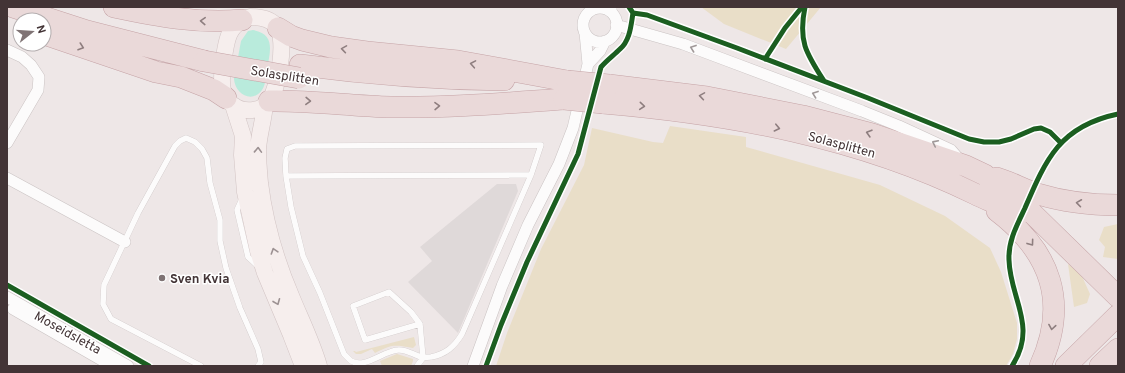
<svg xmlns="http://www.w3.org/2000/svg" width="1125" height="373" font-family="Overpass,sans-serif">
	<rect width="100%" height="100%" fill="#eee7e7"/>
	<path fill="#e9dec8" d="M701,7H821L786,49L724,24Z
		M670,126L746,137V147L880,185L945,216L990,248L1001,272L1017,323V339L1013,354L1006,366H496L507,333L541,249L584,165L592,128L653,142L663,143Z
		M1118,224V259L1103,257L1105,247L1099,240L1104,227Z
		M1068,264L1081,274L1090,294L1087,303L1074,307Z
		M414,337L416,345L413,348C393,345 394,344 375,353L372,349L361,354H356L353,351H355L356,352Z
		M397,354L413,359V361L411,366H382L380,361Z"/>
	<path fill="#dfd9d9" d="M497,184H516L518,191L458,333L408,282L432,261L420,247Z"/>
	<path fill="#b9ebdc" d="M253,30C276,34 270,52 267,69C266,76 266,84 262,90C252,104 235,94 234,79L241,41L248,31Z"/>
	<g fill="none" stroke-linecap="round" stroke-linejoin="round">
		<defs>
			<path id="lane" d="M595,9L596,7
				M613,15L614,7
				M541,145L531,175L462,334C454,347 446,354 431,357C427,357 424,358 421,357C414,355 406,349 398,350C383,351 365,369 351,361C349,359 346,356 344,354L320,293L303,256L291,207L286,176L285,158L287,149L295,146Z
				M286,176L531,175
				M242,199L237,210L248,257L259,267
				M389,292L411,312L420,324L365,340L353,306Z
				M201,366L111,319L103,304L104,285L138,213L175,146L180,141L186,138L195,142L202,149L207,158L210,183L220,220V241L226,268L240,308L258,349L261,362L258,366
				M417,366L423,358L420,324"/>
			<path id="street" d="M583 25a17 17 0 1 1 34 0a17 17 0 1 1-34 0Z
				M616,25L683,44L862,111L899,126L951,150L958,158
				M7,50L22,57L31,65L39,77L38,90L7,143
				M588,64L600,51L605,41
				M7,178L125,242
				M7,297L128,366
				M13,309L112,366
				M473,366L502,286L528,225L559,164L573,128L588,64L585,33"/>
			<path id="secondary" d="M250,17C260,17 271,19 277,27C287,40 278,89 269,101C261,112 243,113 233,105C228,102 224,96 223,90C220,80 225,40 231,31C235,23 243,20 250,17Z
				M265,104C264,119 259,134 258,149C258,160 259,172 260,183C265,223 276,261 292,298C301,320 312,342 319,366
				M233,105L243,136L242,155L245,192L258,251L265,273L291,335L303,366"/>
			<path id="highway" d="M13,7L87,31L204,61
				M114,7C157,16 198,24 242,20
				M278,28L291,36L302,40L331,47L367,52L458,61L567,81
				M44,34L156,72L181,77L214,90L226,98
				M300,65C368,74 436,79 504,80
				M609,85L707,97L803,116L872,134L966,166L985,175L1012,199L1031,212L1118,297
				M269,101C309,100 350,106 391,107C448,108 506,103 564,99
				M603,103C731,114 859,137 975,194C989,201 1004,206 1018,215
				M997,178C1011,182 1024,190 1038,194C1064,202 1091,205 1118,205
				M997,211C1051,252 1069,303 1040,366
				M1066,366L1118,315
				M1100,366L1118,349"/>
		</defs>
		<use href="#lane" stroke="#cac3c3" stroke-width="6"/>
		<use href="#street" stroke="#cac3c3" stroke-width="12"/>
		<use href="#secondary" stroke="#d1c3c3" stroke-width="17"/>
		<use href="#highway" stroke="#c5a3a6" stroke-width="22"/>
		<use href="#lane" stroke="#fcfbfb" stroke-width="5.5"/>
		<use href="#street" stroke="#fcfbfb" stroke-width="11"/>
		<use href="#secondary" stroke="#f6eeed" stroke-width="16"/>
		<use href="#highway" stroke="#ead9d9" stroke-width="21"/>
		<defs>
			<path id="highway-bridge" d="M204,61L299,78
				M567,81L609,85
				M564,99L603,103"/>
		</defs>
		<use href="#highway-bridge" stroke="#c5a3a6" stroke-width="22" stroke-linecap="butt"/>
		<use href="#highway-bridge" stroke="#ead9d9" stroke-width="21"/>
		<defs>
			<path id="cycleway" d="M805,7C798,41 806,53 824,81
				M633,13L647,15L737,48L868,98L969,139L984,142H999L1011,139L1034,129L1041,128L1050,132L1061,143
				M765,59L785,28L802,7
				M7,285L149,366
				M486,366L501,325L527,262L578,154L601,67C607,60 614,55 620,49C630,41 631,25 633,13L629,7
				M1012,366C1038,326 1010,299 1009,260C1008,241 1017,225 1025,208C1046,159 1060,126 1118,114"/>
		</defs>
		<use href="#cycleway" stroke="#fff" stroke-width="8"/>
		<use href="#cycleway" stroke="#1b5e20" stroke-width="5"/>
	</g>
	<defs><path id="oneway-chevron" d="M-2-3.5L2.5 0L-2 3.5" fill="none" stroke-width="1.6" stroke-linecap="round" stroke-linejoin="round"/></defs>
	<g stroke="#8e7e7f">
		<use href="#oneway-chevron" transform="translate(203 21) rotate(-177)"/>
		<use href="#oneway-chevron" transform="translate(81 47) rotate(19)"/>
		<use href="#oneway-chevron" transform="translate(344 49) rotate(-171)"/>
		<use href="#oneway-chevron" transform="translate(473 64) rotate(-170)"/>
		<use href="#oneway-chevron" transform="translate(702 96) rotate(-171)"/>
		<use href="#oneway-chevron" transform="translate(308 101) rotate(2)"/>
		<use href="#oneway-chevron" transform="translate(437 106) rotate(-1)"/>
		<use href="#oneway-chevron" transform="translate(642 106) rotate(5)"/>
		<use href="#oneway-chevron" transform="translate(777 128) rotate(13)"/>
		<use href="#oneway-chevron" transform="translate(869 133) rotate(-164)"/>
		<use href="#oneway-chevron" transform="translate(1079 203) rotate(-172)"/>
		<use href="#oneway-chevron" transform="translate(1031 243) rotate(54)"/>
		<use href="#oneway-chevron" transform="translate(1052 327) rotate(99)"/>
	</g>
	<g stroke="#a09898">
		<use href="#oneway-chevron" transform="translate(693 48) rotate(-160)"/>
		<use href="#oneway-chevron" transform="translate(815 94) rotate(-160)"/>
		<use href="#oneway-chevron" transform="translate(935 143) rotate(-154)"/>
	</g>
	<g stroke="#9c9192">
		<use href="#oneway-chevron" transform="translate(258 150) rotate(-88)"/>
		<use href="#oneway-chevron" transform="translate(274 251) rotate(-108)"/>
		<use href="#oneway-chevron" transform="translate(277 302) rotate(68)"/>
	</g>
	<circle fill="#7f7374" stroke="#fff" stroke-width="1.5" cx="162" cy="278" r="4"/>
	<g text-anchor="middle" stroke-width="3" stroke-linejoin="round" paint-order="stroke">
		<g font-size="13" fill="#433436" stroke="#fff">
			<text transform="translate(285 75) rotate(9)" y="5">Solasplitten</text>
			<text transform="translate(842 144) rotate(15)" y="5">Solasplitten</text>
			<text transform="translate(68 332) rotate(29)" y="5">Moseidsletta</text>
		</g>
		<g font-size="13" font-weight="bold" fill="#433436" stroke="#fff" text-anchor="start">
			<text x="170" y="283">Sven Kvia</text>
		</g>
	</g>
	<rect width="1125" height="373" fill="none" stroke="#433436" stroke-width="16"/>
	<g transform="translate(32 32) rotate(73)"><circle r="19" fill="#ffffff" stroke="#b4aeaf"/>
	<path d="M0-3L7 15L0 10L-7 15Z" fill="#7f7374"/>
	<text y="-6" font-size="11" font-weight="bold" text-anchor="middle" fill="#433436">N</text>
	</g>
</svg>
